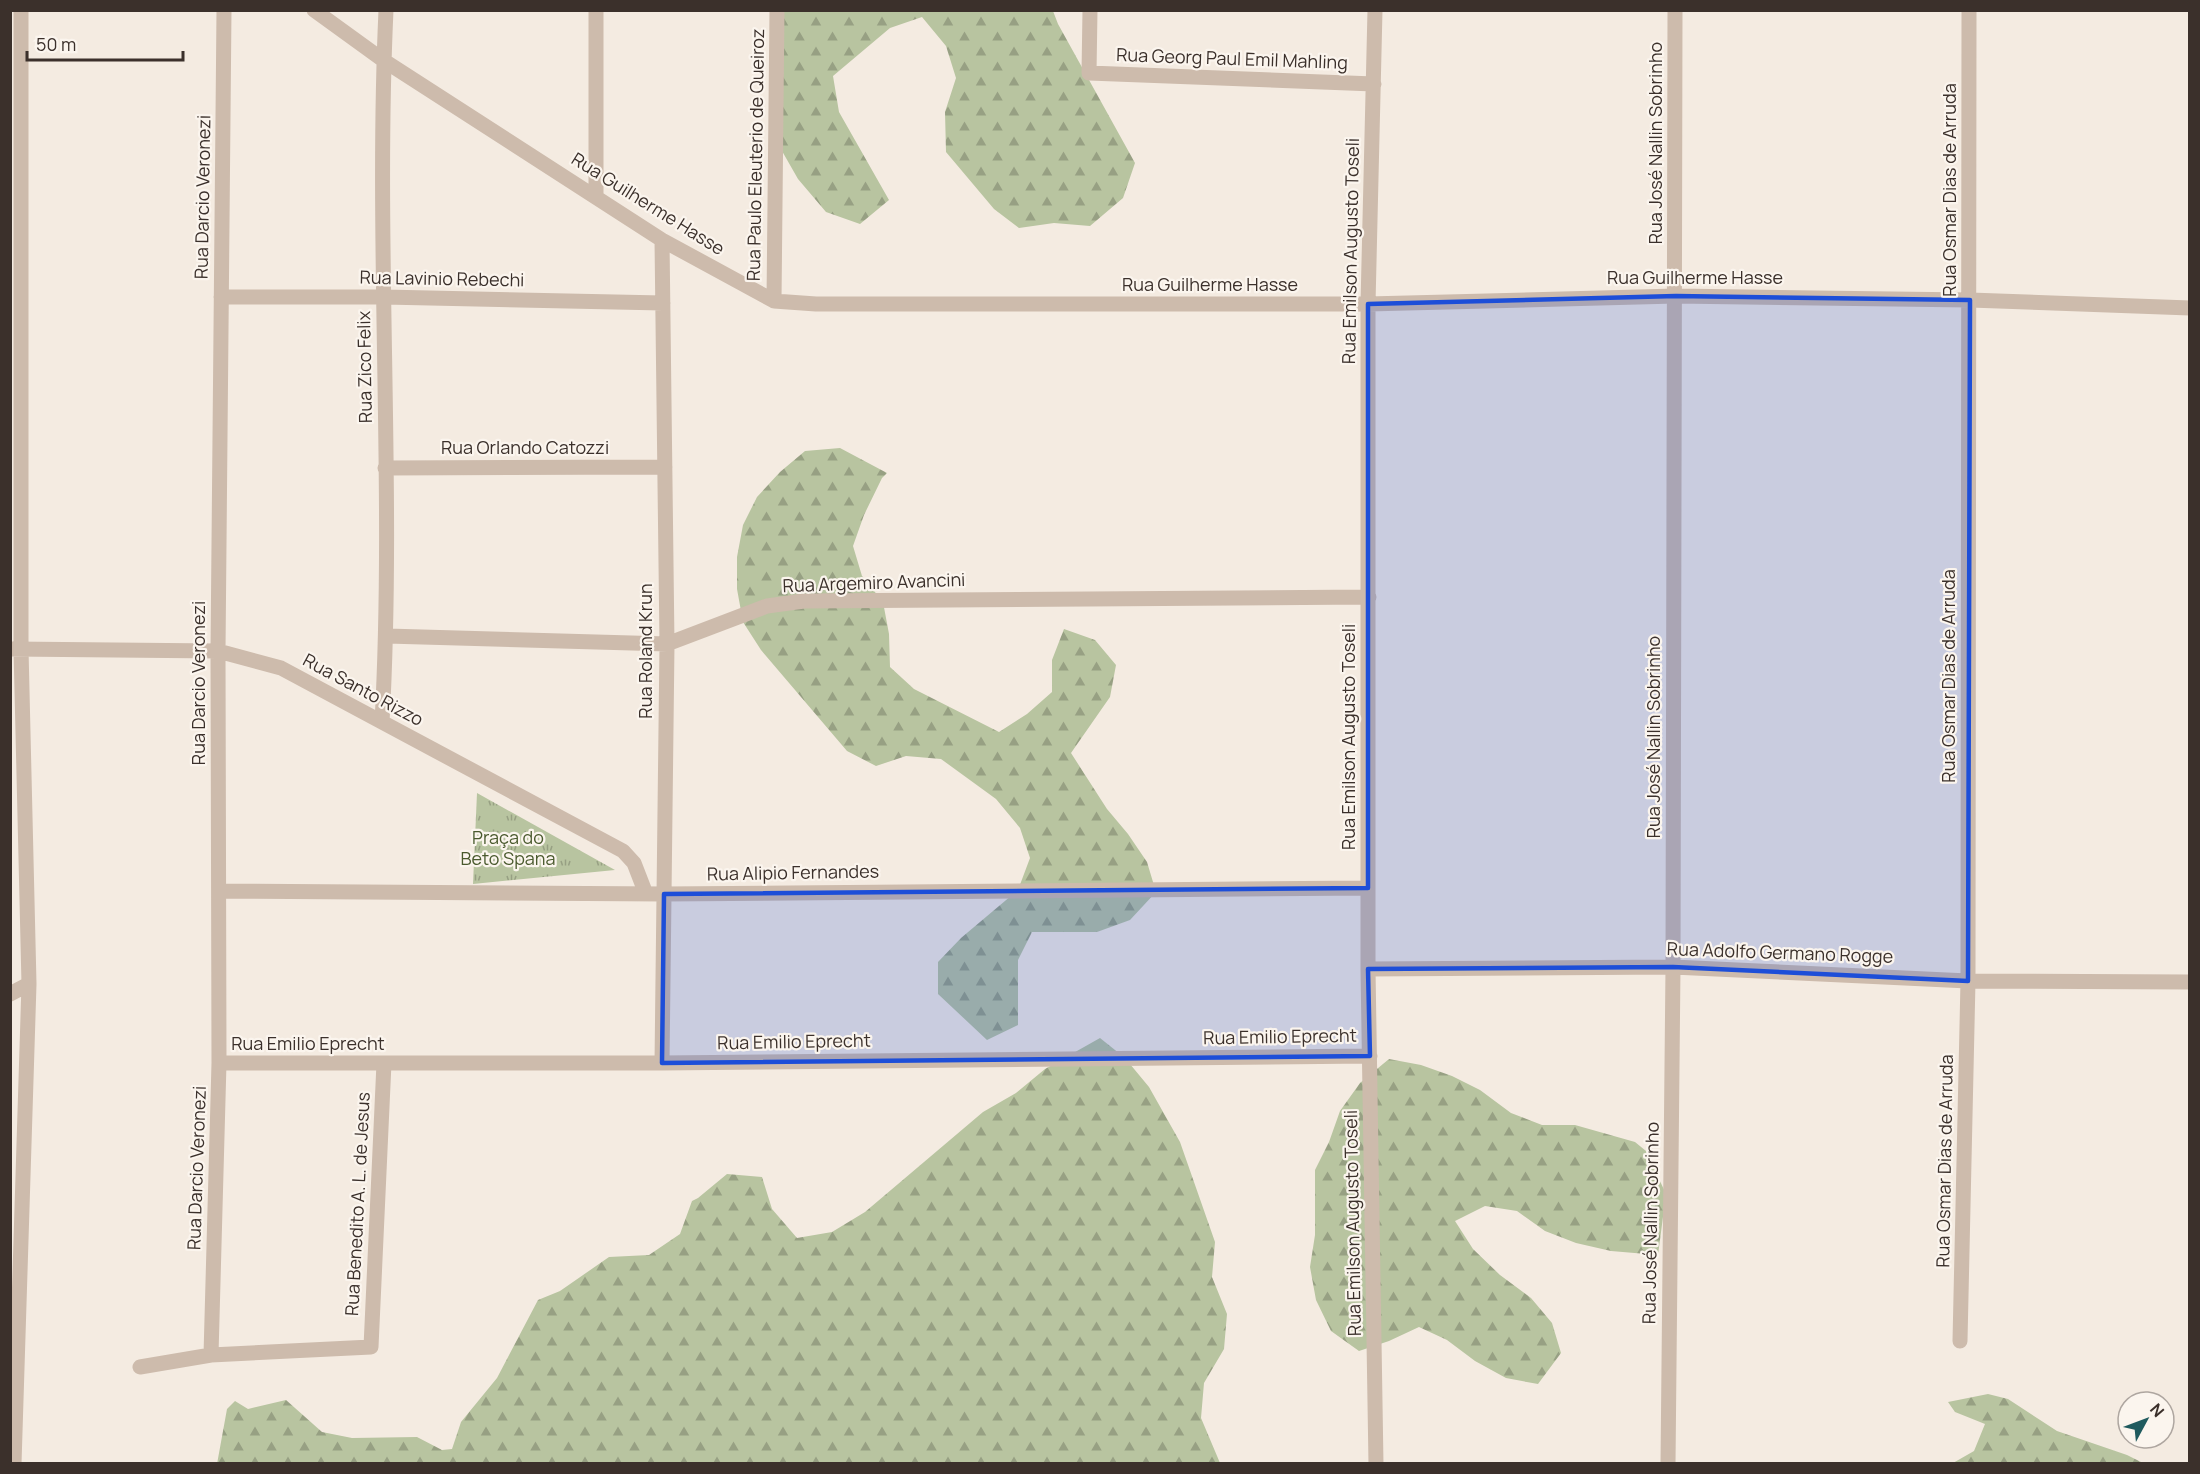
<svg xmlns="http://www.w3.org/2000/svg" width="2200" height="1474" font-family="Manrope,sans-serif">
	<defs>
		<pattern id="forest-firs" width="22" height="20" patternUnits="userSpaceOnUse" patternTransform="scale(1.5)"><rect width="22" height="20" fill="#b8c4a0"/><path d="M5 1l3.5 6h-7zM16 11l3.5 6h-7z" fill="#97a083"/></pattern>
		<pattern id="park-tufts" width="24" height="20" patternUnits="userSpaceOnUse" patternTransform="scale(1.5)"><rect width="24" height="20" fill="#b8c4a0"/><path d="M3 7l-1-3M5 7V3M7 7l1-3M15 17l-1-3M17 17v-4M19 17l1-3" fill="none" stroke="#97a083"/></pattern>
	</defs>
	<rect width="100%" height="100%" fill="#f4ebe1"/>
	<path fill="url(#forest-firs)" d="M772,11H1053L1058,24L1135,163L1123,198L1090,226L1054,223L1019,228L994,209L946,152L945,112L956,78L946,46L922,17L890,28L833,76L839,112L889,200L860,224L826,212L798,179L782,151Z
		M840,448L887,473L882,478L864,515L853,546L862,576L883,602L889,634L890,667L914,689L999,732L1027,714L1052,692V660L1064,629L1095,640L1116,665L1110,697L1071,753L1107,809L1128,834L1147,862L1156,892L1130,920L1097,932H1032L1018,960V1025L987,1040L938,994V962L961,938L1018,890L1030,858L1020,828L996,799L941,759L906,756L876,766L847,751L761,650L743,622L737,589V557L743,525L757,497L780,472L805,451Z
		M1100,1038L1125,1058L1149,1087L1180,1142L1215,1242L1212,1277L1227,1314L1224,1349L1204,1383L1201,1418L1220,1463L217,1464L227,1409L235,1401L248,1409L286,1400L322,1432L352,1438L417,1437L442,1450L452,1449L461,1422L497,1378L538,1300L560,1291L609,1257L649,1255L680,1234L692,1201L698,1198L727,1174L762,1177L772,1209L797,1238L832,1232L865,1212L983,1112L1016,1093L1045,1069Z
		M1389,1059L1421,1065L1452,1076L1480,1090L1511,1113L1542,1125H1575L1635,1142L1646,1151L1666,1194L1658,1255L1611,1251L1576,1243L1545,1231L1517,1211L1485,1206L1455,1221L1473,1249L1500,1275L1531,1298L1552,1323L1561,1353L1538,1384L1506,1378L1475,1361L1447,1340L1419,1327L1389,1341L1359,1351L1331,1331L1316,1300L1310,1267L1315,1235V1170L1329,1142L1340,1111L1360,1083Z
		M1988,1394L2008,1399L2057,1431L2127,1455L2143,1463H1953L1974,1451L1985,1424L1955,1412L1948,1402Z"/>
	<path fill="url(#park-tufts)" d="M477,793L615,870L473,884Z"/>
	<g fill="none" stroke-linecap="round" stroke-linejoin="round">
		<path stroke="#cdbbac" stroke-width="15" d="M314,10L383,60L662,240L774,301L816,304H1368L1676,296L1970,300L2190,308
			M596,10V196
			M1090,10L1089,73L1374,84
			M1375,10L1368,304V969L1376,1464
			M221,297H384L663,303
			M774,301L777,10
			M385,468L665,467
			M387,636L667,644L767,606L804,601L1369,597
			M12,649L218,651L281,668L623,851L634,863L646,894
			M382,722C395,485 375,248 386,10
			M219,891L664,894L1368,888
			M1368,969L1673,967L1968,981L2190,982
			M10,994L29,984
			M219,1063H662L1370,1056
			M662,1063L667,644L662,240
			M1960,1341L1968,981L1969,10
			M211,1355L219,1063L218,651L224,10
			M140,1367L211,1355L371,1347L384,1063
			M14,1464L29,984L21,649V10
			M1668,1464L1673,967L1675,10"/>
	</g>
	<path fill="#1d4ed8" fill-opacity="0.2" stroke="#1d4ed8" stroke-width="4.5" stroke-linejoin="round" d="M1676,296L1970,300L1968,981L1673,967L1368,969L1370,1056L662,1063L664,894L1368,888V304Z"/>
	<g text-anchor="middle" stroke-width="4.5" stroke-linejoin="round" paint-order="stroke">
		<g font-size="18" fill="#3b302b" stroke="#fbf5ee">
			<text transform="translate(1232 59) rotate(2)" y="6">Rua Georg Paul Emil Mahling</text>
			<text transform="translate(1656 143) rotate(-90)" y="6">Rua José Nallin Sobrinho</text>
			<text transform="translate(756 155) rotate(-89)" y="6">Rua Paulo Eleuterio de Queiroz</text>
			<text transform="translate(1950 190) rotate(-90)" y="6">Rua Osmar Dias de Arruda</text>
			<text transform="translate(203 197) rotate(-89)" y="6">Rua Darcio Veronezi</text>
			<text transform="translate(648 204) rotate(32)" y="6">Rua Guilherme Hasse</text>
			<text transform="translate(1351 251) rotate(-89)" y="6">Rua Emilson Augusto Toseli</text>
			<text x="1695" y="284">Rua Guilherme Hasse</text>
			<text transform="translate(442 279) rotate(1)" y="6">Rua Lavinio Rebechi</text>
			<text x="1210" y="291">Rua Guilherme Hasse</text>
			<text transform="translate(365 367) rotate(-91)" y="6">Rua Zico Felix</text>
			<text x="525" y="454">Rua Orlando Catozzi</text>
			<text transform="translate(874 583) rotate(-2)" y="6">Rua Argemiro Avancini</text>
			<text transform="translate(646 651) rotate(-90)" y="6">Rua Roland Krun</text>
			<text transform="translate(1949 676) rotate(-90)" y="6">Rua Osmar Dias de Arruda</text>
			<text transform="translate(199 683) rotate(-90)" y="6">Rua Darcio Veronezi</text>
			<text transform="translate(363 690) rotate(28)" y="6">Rua Santo Rizzo</text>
			<text transform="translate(1349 737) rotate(-90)" y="6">Rua Emilson Augusto Toseli</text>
			<text transform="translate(1654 737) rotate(-90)" y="6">Rua José Nallin Sobrinho</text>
			<text transform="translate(793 873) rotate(-1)" y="6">Rua Alipio Fernandes</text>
			<text transform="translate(1780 953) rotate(2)" y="6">Rua Adolfo Germano Rogge</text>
			<text transform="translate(1280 1037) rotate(-1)" y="6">Rua Emilio Eprecht</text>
			<text transform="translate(794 1042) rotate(-1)" y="6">Rua Emilio Eprecht</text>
			<text x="308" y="1050">Rua Emilio Eprecht</text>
			<text transform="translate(1945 1161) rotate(-89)" y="6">Rua Osmar Dias de Arruda</text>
			<text transform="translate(197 1168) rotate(-88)" y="6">Rua Darcio Veronezi</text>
			<text transform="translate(358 1204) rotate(-87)" y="6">Rua Benedito A. L. de Jesus</text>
			<text transform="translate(1353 1223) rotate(-91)" y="6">Rua Emilson Augusto Toseli</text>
			<text transform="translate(1651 1223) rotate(-89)" y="6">Rua José Nallin Sobrinho</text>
		</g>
		<g font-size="18" fill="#4a5a2e" stroke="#fbf5ee">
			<text x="508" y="844">Praça do<tspan x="508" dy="21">Beto Spana</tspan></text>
		</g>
	</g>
	<rect width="2200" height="1474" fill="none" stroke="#3b302b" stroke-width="24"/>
	<g transform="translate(2146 1420) rotate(49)"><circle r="28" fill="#fbf5ee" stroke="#aea6a0" stroke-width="1.5"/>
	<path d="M0-4.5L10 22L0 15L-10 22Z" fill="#1f5a5e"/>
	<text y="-9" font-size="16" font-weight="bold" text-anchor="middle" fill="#3b302b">N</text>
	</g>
	<path d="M27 51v9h156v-9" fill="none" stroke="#3b302b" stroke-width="3"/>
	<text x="36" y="51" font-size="18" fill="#3b302b" stroke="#fbf5ee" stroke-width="4.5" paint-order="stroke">50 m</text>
</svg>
